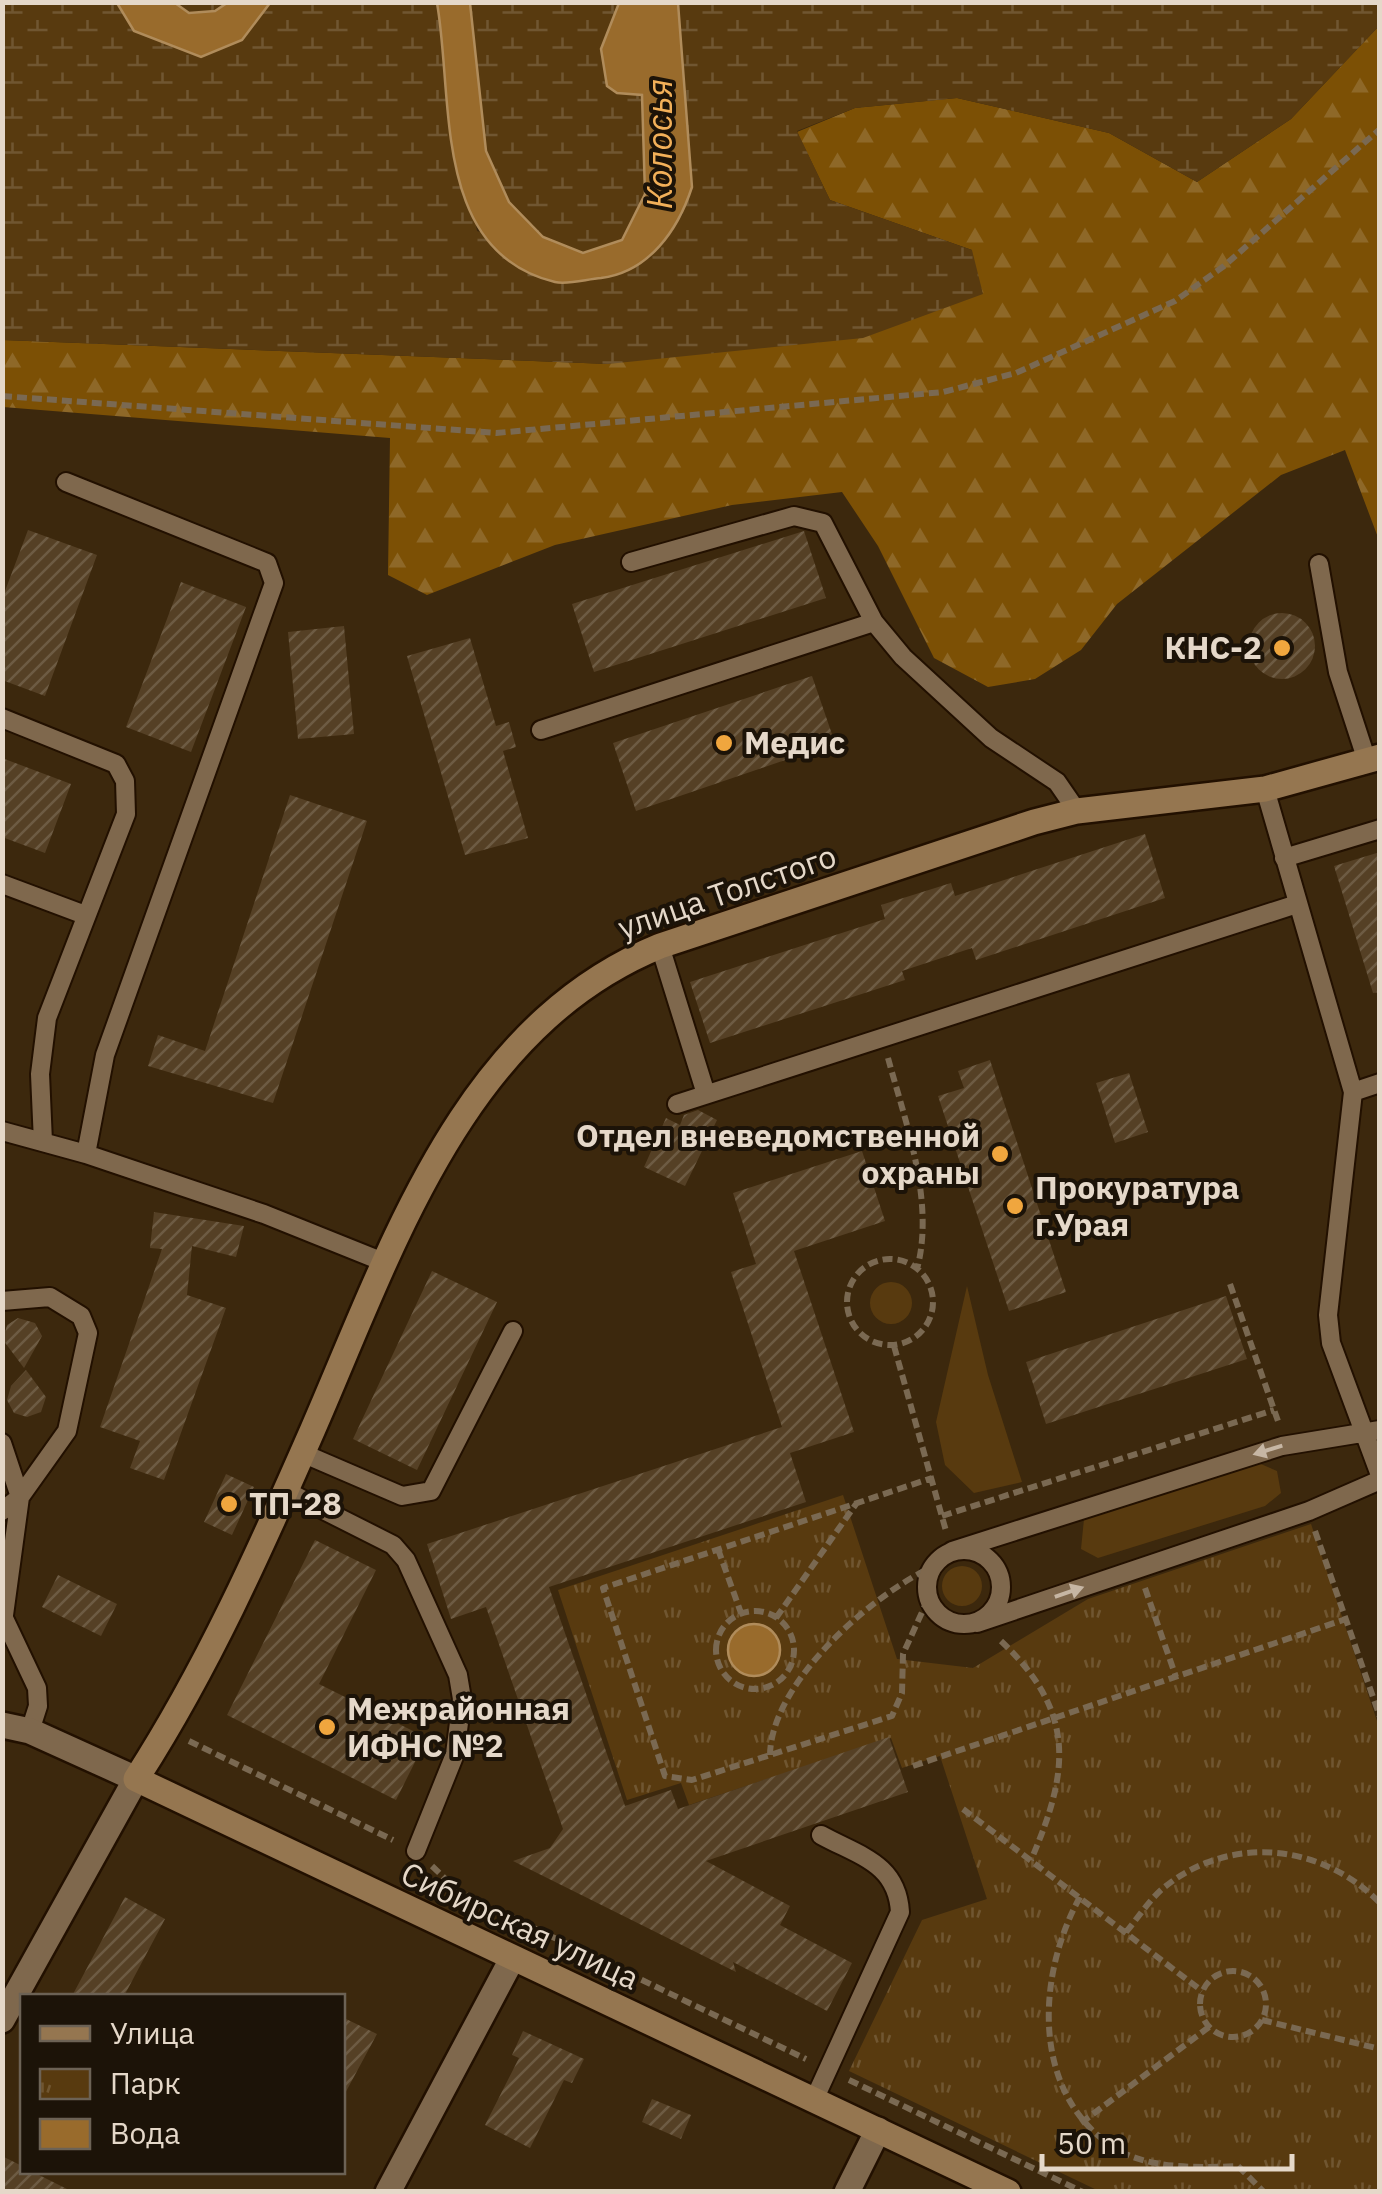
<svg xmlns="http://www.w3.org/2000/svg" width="1382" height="2194" font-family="'IBM Plex Sans',sans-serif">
	<defs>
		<pattern id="forest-firs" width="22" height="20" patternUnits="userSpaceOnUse" patternTransform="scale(2.5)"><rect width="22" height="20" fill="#7c5005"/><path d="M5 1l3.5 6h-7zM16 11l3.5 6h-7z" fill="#8e6828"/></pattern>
		<pattern id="wetland-marsh" width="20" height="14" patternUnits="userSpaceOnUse" patternTransform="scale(2.5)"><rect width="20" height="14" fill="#583a0f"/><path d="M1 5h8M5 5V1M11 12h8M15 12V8" fill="none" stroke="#705631"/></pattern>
		<pattern id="park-tufts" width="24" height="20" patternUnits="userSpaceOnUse" patternTransform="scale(2.5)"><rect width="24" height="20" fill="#583a0f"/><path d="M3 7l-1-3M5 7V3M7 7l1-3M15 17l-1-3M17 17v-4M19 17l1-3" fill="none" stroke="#705631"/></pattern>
		<pattern id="building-hatch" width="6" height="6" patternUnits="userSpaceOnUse" patternTransform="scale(2.5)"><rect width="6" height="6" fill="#554025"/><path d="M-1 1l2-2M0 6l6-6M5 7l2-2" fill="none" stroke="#6d5b43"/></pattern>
	</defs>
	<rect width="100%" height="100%" fill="#3c280d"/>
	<path fill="#583a0f" d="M870 1303a21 21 0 1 1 42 0a21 21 0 1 1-42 0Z
		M967,1286L988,1375L1022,1482L974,1493L945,1465L936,1422Z
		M1256,1462L1277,1471L1281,1493L1265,1506L1098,1558L1081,1549L1084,1519Z
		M942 1586a20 20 0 1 1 40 0a20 20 0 1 1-40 0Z"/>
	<path fill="url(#forest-firs)" d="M1379,26V540L1345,450L1281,475L1117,604L1081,650L1035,679L988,687L934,658L878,546L842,492L732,505L555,545L427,595L388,575L390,438L3,407L2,340L608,364L972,250L830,200L797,132L855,108L957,98L1109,133L1197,182L1291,119Z"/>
	<path fill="url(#wetland-marsh)" d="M1379,2L1380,25L1291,119L1197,182L1109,133L957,98L855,108L797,131L830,200L972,250L983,294L863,338L608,364L3,340L2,3H117L134,31L242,40L270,3H437L477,231L615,276L650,258L683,214L678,3Z
		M175,3H227L215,11L189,13Z
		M470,3H619L601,50L607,86L617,93L642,94L645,194L622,240L583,253L543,237L509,202L486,151Z"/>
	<path fill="url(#park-tufts)" d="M843,1495L897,1659L973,1668L1088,1599L1311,1524L1379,1727V2191H1099L849,2071L922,1920L987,1899L940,1756L902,1768L891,1738L689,1805L681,1783L627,1800L558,1590Z"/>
	<path fill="#996b2c" stroke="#b08c5b" stroke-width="2.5" d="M117,3H175L189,13L215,11L227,3H270L242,40L201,57L134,31Z
		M437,3H470L486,151L509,202L543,237L583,253L622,240L645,194L642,95L617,93L607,86L601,49L619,3H678L692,187C678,230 649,272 601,278C587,279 568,285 555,282C431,252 454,99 437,3Z
		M728 1650a26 26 0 1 1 52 0a26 26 0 1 1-52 0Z"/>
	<path fill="url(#building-hatch)" d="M28,530L97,555L45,696L2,680V599Z
		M804,531L826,598L594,672L572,604Z
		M181,582L246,607L191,752L126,727Z
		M1249 646a33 33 0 1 1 66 0a33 33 0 1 1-66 0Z
		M344,626L354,734L298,739L288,632Z
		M470,638L496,726L509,722L516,747L503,751L528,838L465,855L407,656Z
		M812,676L835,743L636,811L613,743Z
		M2,758L71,784L45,853L2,837Z
		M290,795L367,821L273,1103L148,1066L158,1035L205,1051Z
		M1145,834L1165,898L976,960L972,948L902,971L905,980L710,1043L690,982L885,919L881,905L951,883L955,896Z
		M1380,852V992L1373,993L1334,866Z
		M990,1060L1066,1292L1009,1311L938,1096L964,1088L958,1071Z
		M1129,1073L1148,1132L1115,1143L1096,1083Z
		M698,1110L717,1120L685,1186L644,1167L666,1118L680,1125L684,1115Z
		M862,1151L885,1221L794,1251L854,1432L790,1453L806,1502L549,1587L625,1806L671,1790L678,1809L889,1737L908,1792L706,1861L790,1906L780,1925L852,1963L827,2011L733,1962L736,1972L513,1861L550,1848L563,1829L486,1607L451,1619L427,1544L782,1427L731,1272L756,1264L733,1193Z
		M154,1212L244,1226L236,1257L192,1246L187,1295L226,1308L164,1480L130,1468L140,1441L100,1427L162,1249L150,1248Z
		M432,1271L497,1302L417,1470L353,1439Z
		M1226,1296L1247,1359L1046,1424L1026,1362Z
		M18,1318L35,1323L42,1336L24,1368L3,1340L7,1325Z
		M26,1370L46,1397L41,1412L27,1417L14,1413L7,1400L11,1386Z
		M226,1474L254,1487L232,1535L204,1522Z
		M315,1540L376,1570L319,1684L427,1738L396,1800L227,1715Z
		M58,1575L117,1604L101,1636L42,1607Z
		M125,1897L165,1919L124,1996H72Z
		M342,2017L377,2034L342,2099Z
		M523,2031L584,2059L572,2083L564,2080L530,2148L485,2125L519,2058L512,2055Z
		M652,2099L691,2115L681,2139L642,2122Z
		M2,2156L22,2166V2172H33L73,2192H2Z"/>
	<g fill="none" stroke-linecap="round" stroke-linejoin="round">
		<defs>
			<path id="lane" d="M66,482L267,563L274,583L105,1055L86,1154L264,1214L386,1263
				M631,562L794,516L823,523L874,622L903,657L991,738L1057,782L1077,811
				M1319,564L1338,672L1367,761
				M2,718L116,764L125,781L126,814L47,1018L40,1074L43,1142
				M541,730L874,622
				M1265,789L1353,1092L1328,1315L1331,1343L1380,1475
				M1284,858L1380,829
				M2,884L85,915
				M660,946L706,1094
				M1353,1092L1380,1083
				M677,1104L1297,904
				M2,1131L86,1154
				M2,1301L50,1297L81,1316L88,1333L67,1431L20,1497L4,1615
				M2,1443L20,1497L2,1511
				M302,1453L402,1496L431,1491L513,1331
				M286,1491L393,1545L406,1560L458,1675L462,1699L455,1754L416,1851
				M927 1587a37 37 0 1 1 74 0a37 37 0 1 1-74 0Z
				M952,1551L1282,1446L1380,1430
				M2,1614L37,1688L38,1706L30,1731
				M977,1623L1309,1511L1380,1480
				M814,2100L900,1912C897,1863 859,1856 821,1835"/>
			<path id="street" d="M2,1725L30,1731L136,1779L2,2020
				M388,2192L512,1959
				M847,2192L878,2130"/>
			<path id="secondary" d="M1008,2192L136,1779C207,1669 261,1548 313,1429C392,1248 462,1027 660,946L1034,822L1077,811L1265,789L1380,757"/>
		</defs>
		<use href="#lane" stroke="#221000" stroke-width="22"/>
		<use href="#street" stroke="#221000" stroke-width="30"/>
		<use href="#secondary" stroke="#221000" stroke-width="30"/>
		<path stroke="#7a6952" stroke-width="6" stroke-dasharray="10 5" stroke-linecap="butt" d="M2,396L496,433L943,392L1016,373L1175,301L1224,266L1380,129
			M888,1058C906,1124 935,1202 917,1269
			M847 1302a43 43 0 1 1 86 0a43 43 0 1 1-86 0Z
			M1230,1284L1279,1424
			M894,1346L946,1531
			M942,1516L1274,1410
			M1315,1531L1380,1717
			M718,1549L741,1613
			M1145,1588L1176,1677
			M928,1599L903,1654L902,1693L892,1716L692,1780L665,1776L603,1588L932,1478
			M716 1650a39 39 0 1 1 78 0a39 39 0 1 1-78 0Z
			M776,1618L856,1504
			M1001,1641C1076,1712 1070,1770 1031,1860
			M189,1741L393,1840
			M770,1755C771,1683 871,1595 934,1566
			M913,1766L1346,1619
			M963,1809L1202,1991
			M432,1866L459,1892L806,2059
			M1080,1897C1036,1976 1030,2097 1118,2150C1150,2169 1202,2168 1238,2166L1264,2192
			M1126,1932C1137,1919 1148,1902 1161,1890C1227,1834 1320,1842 1380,1903
			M1200 2004a33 33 0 1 1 66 0a33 33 0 1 1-66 0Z
			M1262,2020L1380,2049
			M849,2080L1083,2192
			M1081,2123L1209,2027"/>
		<use href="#lane" stroke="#7f684d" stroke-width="18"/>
		<use href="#street" stroke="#7f684d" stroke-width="25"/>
		<use href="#secondary" stroke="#957650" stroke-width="25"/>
	</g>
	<defs><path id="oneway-solid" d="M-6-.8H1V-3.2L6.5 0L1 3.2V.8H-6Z" transform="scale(2.5)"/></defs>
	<g fill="#c6b6a4">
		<use href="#oneway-solid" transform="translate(1268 1450) rotate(163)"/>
		<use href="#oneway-solid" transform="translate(1069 1592) rotate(-19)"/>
	</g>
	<g fill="#f0a63e" stroke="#1c1308" stroke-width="4">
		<circle cx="1282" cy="648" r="10"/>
		<circle cx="724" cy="743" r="10"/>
		<circle cx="1000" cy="1154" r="10"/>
		<circle cx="1015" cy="1206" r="10"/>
		<circle cx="229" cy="1504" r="10"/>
		<circle cx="327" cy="1727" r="10"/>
	</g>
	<g text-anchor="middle" stroke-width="8" stroke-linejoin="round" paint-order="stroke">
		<g font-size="32" font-weight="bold" fill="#e5d8c9" stroke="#1c1308" text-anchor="start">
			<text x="1262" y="659" text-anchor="end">КНС-2</text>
			<text x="744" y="754">Медис</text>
			<text x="980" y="1147" text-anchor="end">Отдел вневедомственной<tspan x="980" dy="37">охраны</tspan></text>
			<text x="1035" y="1199">Прокуратура<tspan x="1035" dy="37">г.Урая</tspan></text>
			<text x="249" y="1515">ТП-28</text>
			<text x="347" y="1720">Межрайонная<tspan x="347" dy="37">ИФНС №2</tspan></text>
		</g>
		<g font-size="32" fill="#e5d8c9" stroke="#1c1308">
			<text transform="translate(727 892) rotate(-19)" y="11">улица Толстого</text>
			<text transform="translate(520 1926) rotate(25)" y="11">Сибирская улица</text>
		</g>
		<g font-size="35" font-style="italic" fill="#f2b059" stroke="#1c1308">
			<text transform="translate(660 144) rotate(-90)" y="12">Колосья</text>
		</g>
	</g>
	<rect width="1382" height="2194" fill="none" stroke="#e5d8c9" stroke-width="10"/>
	<rect x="20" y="1994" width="325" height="180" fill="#1c1308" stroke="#6c6255" stroke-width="2.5"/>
	<rect x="40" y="2026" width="50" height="15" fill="#957650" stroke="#6c6255" stroke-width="2.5"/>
	<text x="110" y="2044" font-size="30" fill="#e5d8c9">Улица</text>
	<rect x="40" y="2069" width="50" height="30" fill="url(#park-tufts)" stroke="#6c6255" stroke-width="2.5"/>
	<text x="110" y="2094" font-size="30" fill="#e5d8c9">Парк</text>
	<rect x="40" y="2119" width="50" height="30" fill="#996b2c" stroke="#6c6255" stroke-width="2.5"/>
	<text x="110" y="2144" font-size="30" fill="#e5d8c9">Вода</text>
	<path d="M1042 2154v15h250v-15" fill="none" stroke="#e5d8c9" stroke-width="5"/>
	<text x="1057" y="2154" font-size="30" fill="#e5d8c9" stroke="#1c1308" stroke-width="8" paint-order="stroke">50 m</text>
</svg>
